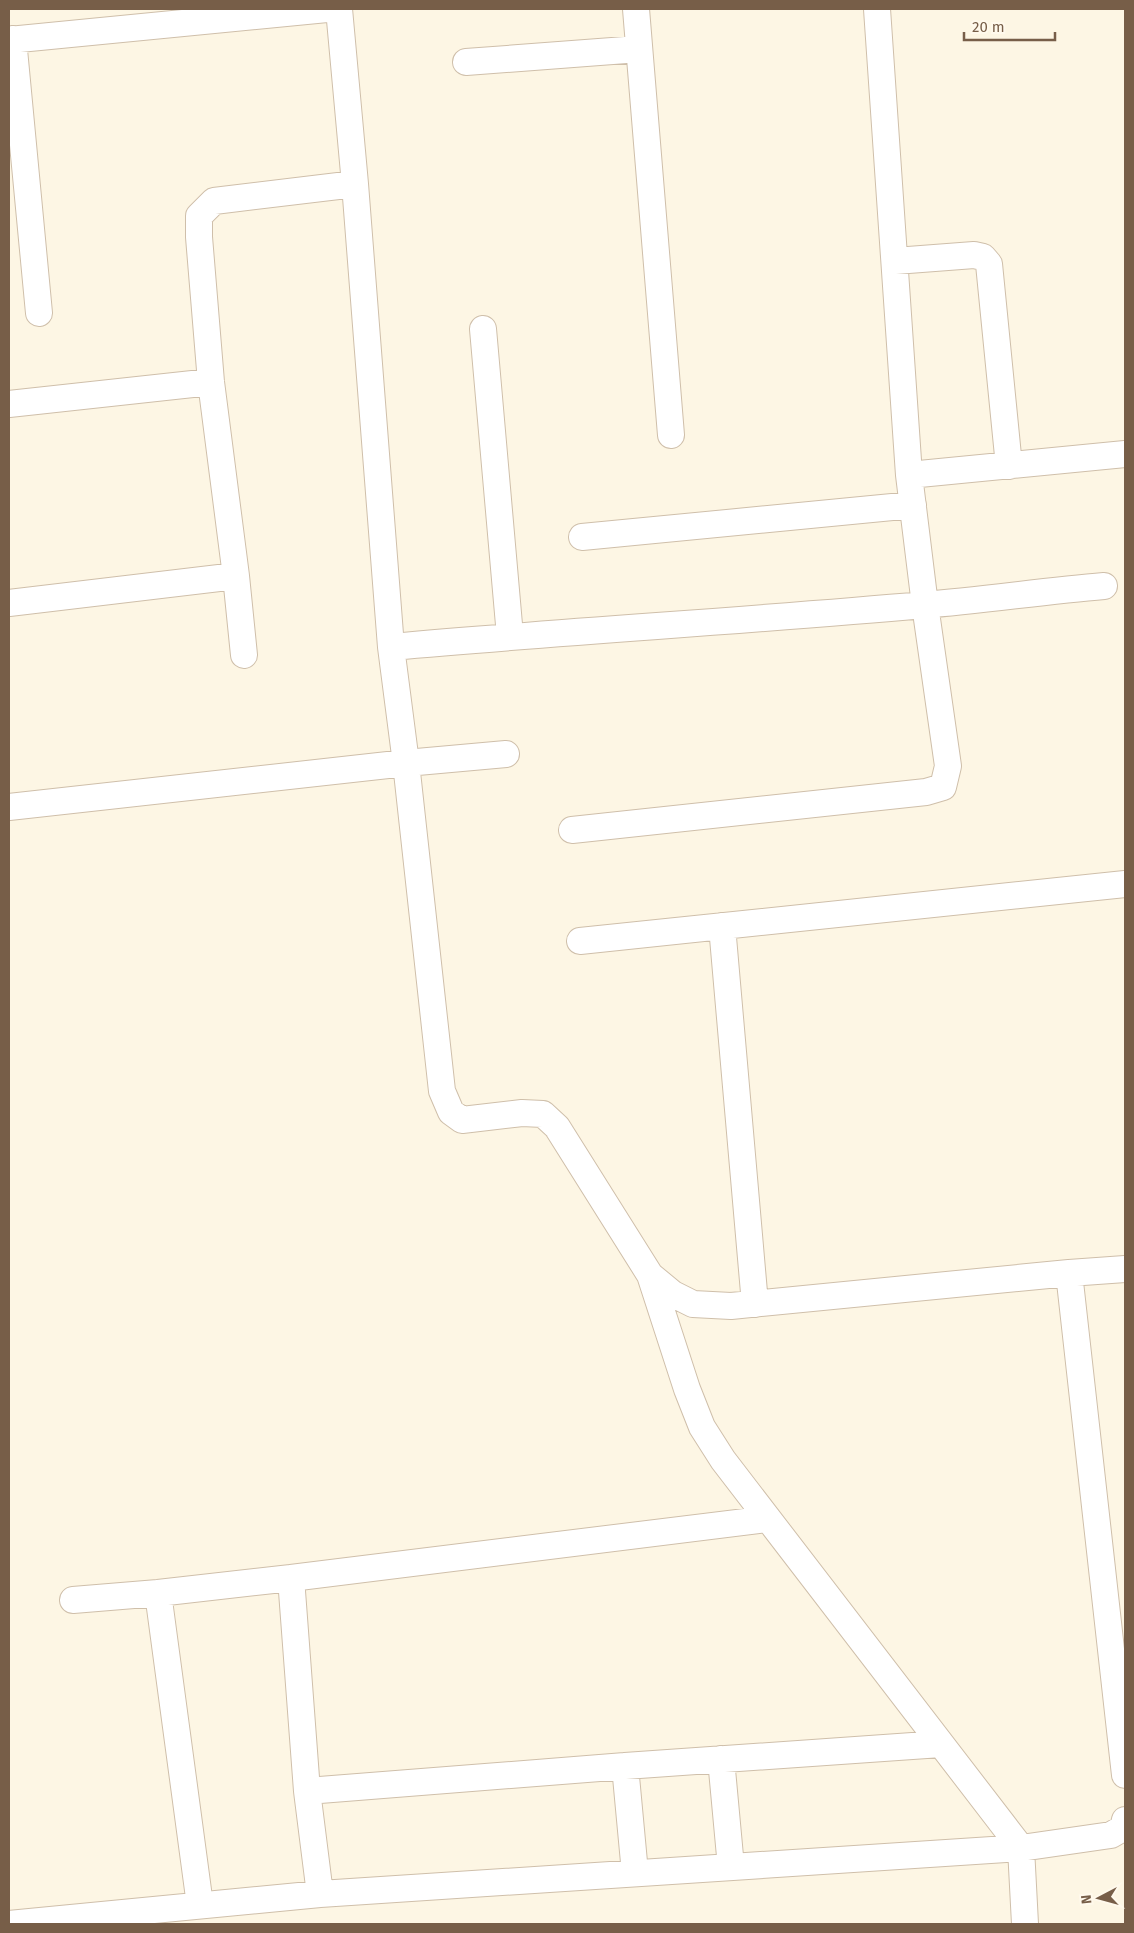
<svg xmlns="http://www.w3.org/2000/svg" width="1134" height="1933" font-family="'Fira Sans',sans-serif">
	<rect width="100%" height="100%" fill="#fdf6e4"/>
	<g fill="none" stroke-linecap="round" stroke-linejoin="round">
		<defs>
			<path id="minor" d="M339,9L355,184L391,647L406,763L442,1091L451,1112L462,1120L522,1113L543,1114L557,1127L650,1275L673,1294L693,1304L731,1306L1069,1273
				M636,9L671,435
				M13,39L39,313
				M9,40L327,9
				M466,62L639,49
				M895,261L974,255L983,257L989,264L1009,466
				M483,329L510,636
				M9,404L211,382
				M909,475L1125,454
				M582,537L913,505
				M9,603L236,576
				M391,647C568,631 746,621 923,605C984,600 1044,591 1104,586
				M244,655L236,576L211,382L199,237V216L214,201L355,184
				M9,807L406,763L506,754
				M572,830L926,792L943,787L948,766L925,605L909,475L877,9
				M722,926L755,1304
				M580,941L1125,884
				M1125,1269L1069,1273L1125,1775
				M650,1275L687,1389L702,1427L723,1460L1021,1848L1025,1924
				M158,1593L200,1905
				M73,1600L158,1593L291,1578
				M721,1759L731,1867
				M625,1766L635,1873
				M307,1791L625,1766L941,1744
				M320,1894L307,1791L291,1578L768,1519
				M9,1924L320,1894L1021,1848L1111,1835L1123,1828L1125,1820"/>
		</defs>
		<use href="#minor" stroke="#cfbfaa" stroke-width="28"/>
		<use href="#minor" stroke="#fff" stroke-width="26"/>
	</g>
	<rect width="1134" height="1933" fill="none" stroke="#775e48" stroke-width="20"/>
	<g transform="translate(1099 1898) rotate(264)" stroke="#fff9ec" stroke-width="4" paint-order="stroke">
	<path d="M0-4L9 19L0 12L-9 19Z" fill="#775e48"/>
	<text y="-8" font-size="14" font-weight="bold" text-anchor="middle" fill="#775e48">N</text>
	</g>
	<path d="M964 32v8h91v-8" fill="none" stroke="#775e48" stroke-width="2.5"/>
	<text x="972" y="32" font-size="15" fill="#775e48" stroke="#fff9ec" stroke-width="4" paint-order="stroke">20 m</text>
</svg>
